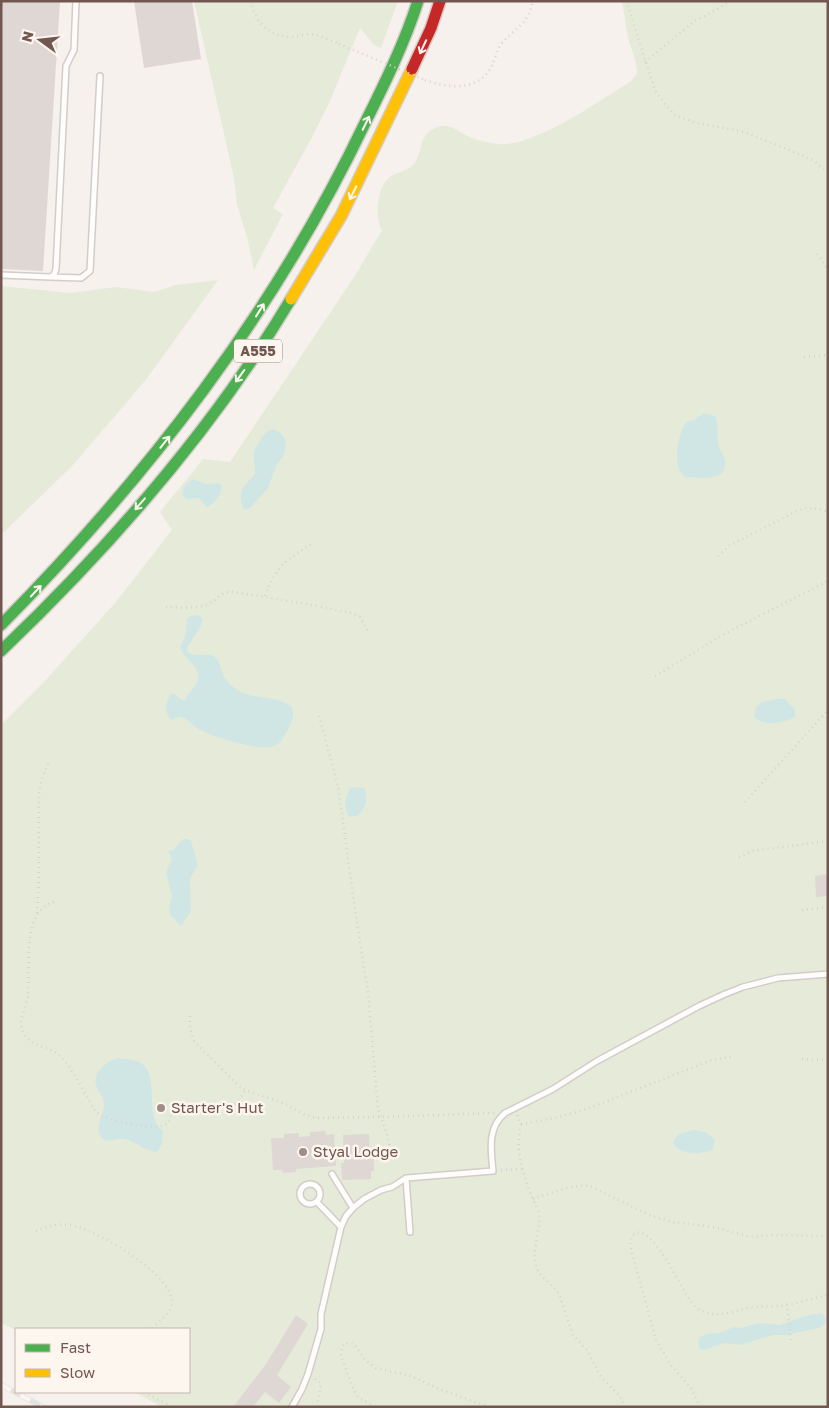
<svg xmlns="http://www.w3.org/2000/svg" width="829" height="1408" font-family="'Golos Text',sans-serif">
	<rect width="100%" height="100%" fill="#f6f1ed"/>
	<path fill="#e6ebd9" d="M194,1H396L397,4L381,48L374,45L360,28L330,101L311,139L273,208L283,214L254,270L247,237L237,205L234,178Z
		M622,1H828V1407H162L134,1392H189V1329L16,1330L1,1323V725L43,683L115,603L172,530L160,512L203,459L230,462L356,274L382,230C374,218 377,186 390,177C397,172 407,171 413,165C423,154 418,137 433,129C451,119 460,135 475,139C481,141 490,143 497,144C534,148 598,101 630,82L637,74L636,63L628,38Z
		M218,280L145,381L72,466L1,535V286L71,293L116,287L154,292L176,285Z"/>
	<path fill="#d0e6e5" d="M704,413L715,416C719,425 717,433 718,443C719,449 724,455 725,461C729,482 697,478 685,477C671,467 678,434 686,422L694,420Z
		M273,429C290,435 289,452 277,464L268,488L250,508L245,510C239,502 239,491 246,484C248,481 252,478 254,475C257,468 253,462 254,455C254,446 262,438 267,431Z
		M193,479L206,484L219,483L222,486C222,494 215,504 207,507L199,498L188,499L183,497C181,488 186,484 193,479Z
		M197,615L202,618L201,626L187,648V651C194,659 202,652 212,655C221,659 220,671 225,678C228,683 234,688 239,691C256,700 276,695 291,706C296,715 291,723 287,731C283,739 280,745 271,747C259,751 209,736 197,728C192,725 188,719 181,717C177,717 175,719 171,720C164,712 165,703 171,694H175L182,700H185C188,693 196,687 198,679C201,667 184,659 180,648L185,636L187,619L190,616Z
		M782,698L785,699L795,710V717C784,723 767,726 756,719L754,715L756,707L762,702Z
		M359,787L364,788C369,799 366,808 357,816L349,817C343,805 344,799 351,788Z
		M183,839H188L191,841L198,865L190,879L191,911L181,926L170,915L169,908L172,896L166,872L172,859L168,851H172Z
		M118,1058C125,1059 134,1059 141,1063C161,1076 143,1117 163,1131L162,1144L157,1152C145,1151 136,1142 125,1139C118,1138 109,1143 103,1139C93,1132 103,1115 104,1106C105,1097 98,1093 96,1085C92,1073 108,1060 118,1058Z
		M694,1130C702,1131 711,1133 715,1141L712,1150C698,1155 682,1155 673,1144C674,1133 685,1132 694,1130Z
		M822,1313C827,1319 826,1326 818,1328L787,1335H773L740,1345L724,1343L704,1350L700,1349L698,1344L700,1337L706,1334L719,1333L734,1327L742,1328L758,1323L780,1325L808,1315Z"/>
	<path fill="#dfd7d3" d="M1,1H60L43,271L1,269Z
		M134,1H192L201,59L144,68Z
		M828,874V896L816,897L815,876Z
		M325,1131L326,1135L334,1134L336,1166L296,1169V1172L283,1173L282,1170H273L271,1138H284V1134L299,1133V1137L310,1136V1132Z
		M369,1134L370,1157H374V1171H371V1179L342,1180L341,1163H344L343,1135Z
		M296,1315L308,1324L277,1375L291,1387L279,1403L265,1392L253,1407H233L266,1364Z"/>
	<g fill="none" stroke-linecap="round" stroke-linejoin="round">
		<defs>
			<path id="lane" d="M1,275L50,277L54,275L56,269L66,66L74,50L76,1
				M51,277L81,278L90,271L100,76
				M332,1174L353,1208
				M406,1178L410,1232
				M300 1194a10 10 0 1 1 20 0a10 10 0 1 1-20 0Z
				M317,1202L341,1227
				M292,1407L302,1389L308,1374L321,1329V1314L341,1227L346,1216L353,1208L364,1199L381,1190L392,1187L406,1178L493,1171C491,1150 487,1128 505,1113L553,1089L597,1061L699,1006L725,994L743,987L778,978L828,974"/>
			<path id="fast" d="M1,625C148,476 274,313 365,123C384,85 405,42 418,1
				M1,651C111,546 213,429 291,299"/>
			<path id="slow" d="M291,299L341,216L412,69"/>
			<path id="jam" d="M412,69L431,28L440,1"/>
		</defs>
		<use href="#lane" stroke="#d3ccc8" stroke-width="8"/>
		<use href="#fast" stroke="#d5ccc8" stroke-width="14"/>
		<use href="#slow" stroke="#d5ccc8" stroke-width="14"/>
		<use href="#jam" stroke="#d5ccc8" stroke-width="14"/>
		<path stroke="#d9d1d0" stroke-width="2.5" stroke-dasharray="1 4" stroke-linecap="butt" d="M251,1C255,22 268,36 291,37C297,37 303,34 310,34C320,35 330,40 339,44
			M626,1L655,90L666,105L675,115L697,123L745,132L813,160L828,173
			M645,62L696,20L711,13L729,1
			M425,80C448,88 476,92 491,68C495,60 496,50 502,43C515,27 528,26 533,1
			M817,254L828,269
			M804,357L828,355
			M718,556L730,545L799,510C809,507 817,508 828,512
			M265,596C276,565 287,560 313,543
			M166,607C179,607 195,609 206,605C219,601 218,591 234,592L312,605L352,613L360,617L369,633
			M655,676L726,633L828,581
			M319,716L338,786L356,917L368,993L378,1109L387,1134L390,1148
			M745,802L828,710
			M739,857L752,851L828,841
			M54,902C20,912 31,968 28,995C27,1006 17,1022 23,1032C33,1050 51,1045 61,1057C74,1071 85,1095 96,1112C105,1120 159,1133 168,1123C171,1119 170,1113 171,1108L175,1106L228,1108L235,1106L245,1090
			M802,910L828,907
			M37,913C39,887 39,861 39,835C39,804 35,790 50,760
			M190,1016V1028L194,1041L237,1084L245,1090L285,1104L303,1114L316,1118L381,1117L494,1113
			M802,1059L821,1060L828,1059
			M517,1115L521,1124C515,1150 522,1171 531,1195C534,1201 537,1207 539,1213C542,1231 529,1251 538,1271C543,1280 554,1285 559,1294L573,1335L587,1350L601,1377L618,1394L626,1407
			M521,1124L555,1118L587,1109L712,1060L731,1057
			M501,1170L522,1169
			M533,1199C551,1193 571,1184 590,1186L649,1215L672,1222L714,1227L750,1237L772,1235L828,1236
			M36,1231C47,1227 58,1223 70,1225C93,1228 181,1277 171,1307C169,1315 157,1323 151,1329
			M791,1340L787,1305L828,1295
			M315,1379L321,1383L317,1407
			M144,1392L172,1407
			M375,1407L358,1397L352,1386L341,1355L342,1346L345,1343H351L355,1345L365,1360L376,1368L411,1376L442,1390L489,1407
			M700,1407L691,1388L670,1364L656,1340L631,1249C630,1244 629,1239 633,1235C650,1218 683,1292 691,1302C695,1307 701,1311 707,1313C721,1317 734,1311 748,1308C761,1306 774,1307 787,1305"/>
		<use href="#lane" stroke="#fefdfc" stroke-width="5"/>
		<use href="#fast" stroke="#4caf50" stroke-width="11"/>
		<use href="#slow" stroke="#ffc107" stroke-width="11"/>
		<use href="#jam" stroke="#c62828" stroke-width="11"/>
		<defs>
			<path id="rail" d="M1,1385L43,1407"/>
		</defs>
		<use href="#rail" stroke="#e4e3e4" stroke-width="5.5"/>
		<use href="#rail" stroke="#fdf6ef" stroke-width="4" stroke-dasharray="11" stroke-linecap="butt"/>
		<path stroke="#d9d1d0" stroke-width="2.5" stroke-dasharray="1 4" stroke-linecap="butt" d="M339,44L425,80"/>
	</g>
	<defs><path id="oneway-shaft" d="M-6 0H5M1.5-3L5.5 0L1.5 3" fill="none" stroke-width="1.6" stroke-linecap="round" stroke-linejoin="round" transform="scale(1.25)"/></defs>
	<g stroke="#fdf6ef">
		<use href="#oneway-shaft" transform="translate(423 47) rotate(115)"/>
		<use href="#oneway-shaft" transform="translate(366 123) rotate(-64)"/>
		<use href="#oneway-shaft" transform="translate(353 193) rotate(117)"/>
		<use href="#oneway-shaft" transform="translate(260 310) rotate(-58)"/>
		<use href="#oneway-shaft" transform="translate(240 376) rotate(126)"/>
		<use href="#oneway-shaft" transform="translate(165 442) rotate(-51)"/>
		<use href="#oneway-shaft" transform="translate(140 504) rotate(131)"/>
		<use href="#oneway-shaft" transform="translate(36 591) rotate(-47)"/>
	</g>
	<g fill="#a08d87" stroke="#fdf6ef" stroke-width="2">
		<circle cx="161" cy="1108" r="5"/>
		<circle cx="303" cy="1152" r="5"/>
	</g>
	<g text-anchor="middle" stroke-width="5" stroke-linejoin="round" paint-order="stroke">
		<rect fill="#fdf6ef" stroke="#9c8780" stroke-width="1" x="234" y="339.5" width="48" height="23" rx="4"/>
		<g font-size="14" font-weight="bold" fill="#725750">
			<text x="258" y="356">A555</text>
		</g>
		<g font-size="15" fill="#725750" stroke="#fdf6ef" text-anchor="start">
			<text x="171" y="1113">Starter's Hut</text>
			<text x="313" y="1157">Styal Lodge</text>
		</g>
	</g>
	<rect width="829" height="1408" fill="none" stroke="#725750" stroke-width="5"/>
	<rect x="15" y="1328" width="175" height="65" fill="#fdf6ef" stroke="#c5b6af"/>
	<rect x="25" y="1344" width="25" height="8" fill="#4caf50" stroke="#c5b6af"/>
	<text x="60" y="1353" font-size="15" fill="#725750">Fast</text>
	<rect x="25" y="1369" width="25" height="8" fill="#ffc107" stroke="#c5b6af"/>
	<text x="60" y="1378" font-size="15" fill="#725750">Slow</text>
	<g transform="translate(40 40) rotate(285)" stroke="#fdf6ef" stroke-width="4" paint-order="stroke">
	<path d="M0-4L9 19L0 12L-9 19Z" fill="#725750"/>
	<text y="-8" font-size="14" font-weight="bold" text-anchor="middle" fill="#725750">N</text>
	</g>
</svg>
